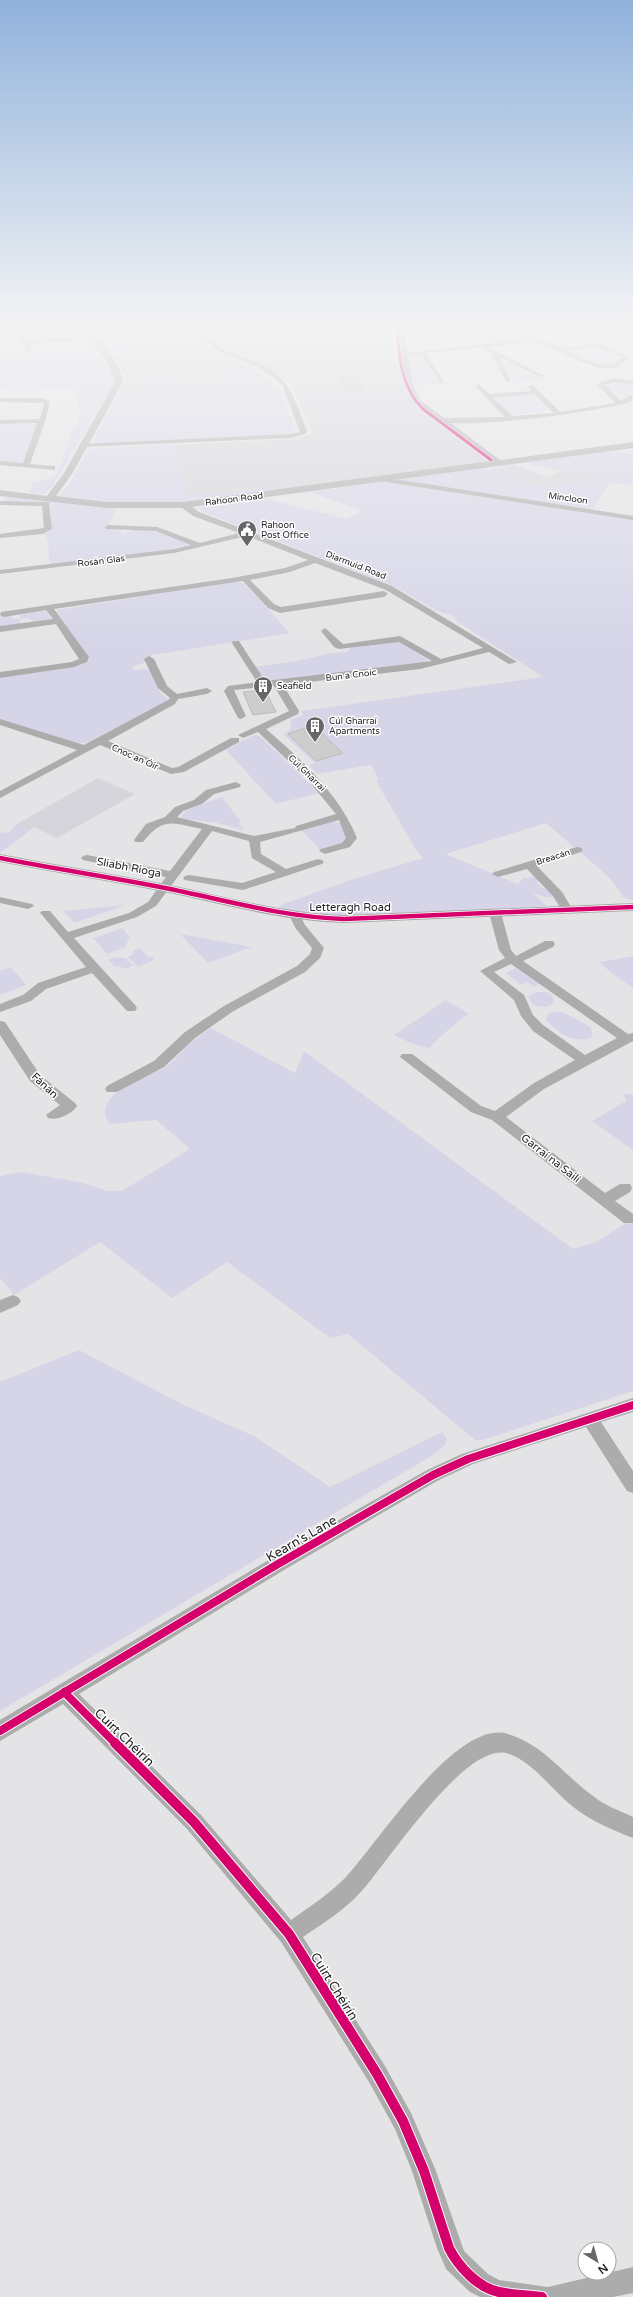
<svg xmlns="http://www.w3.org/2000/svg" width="633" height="2297" font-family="'Varela Round',sans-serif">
	<rect width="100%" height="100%" fill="#e4e4e6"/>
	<path fill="#d5d5db" d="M207,328L388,329L392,351L396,355L408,394L427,414L488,461L215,499L60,496L70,483L87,451L90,449L292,439L310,435L312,431L293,388L287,381L266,366L222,347L203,330Z
		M206,347L248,366L267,379L275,386H278L296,432L289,434L104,443L93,442L111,408L116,404L114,403L126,381L125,376L111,354Z
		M511,464L547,477L560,471L568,474L573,472L590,478L576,485L563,482L549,489L489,470Z
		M98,778L135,794L57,838L34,827L29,831L17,824Z"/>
	<path fill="#d6d5e8" d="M33,328L45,340L28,341L19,329Z
		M89,328H186L208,346L110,353L99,337Z
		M221,328L229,339L215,341L204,331Z
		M582,328H633V343L606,331L602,333Z
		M499,331L524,340L478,347L470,339H475L473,335Z
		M594,345L623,356L612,366L597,365L569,351Z
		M95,348L113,376L114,383L52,487L45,494L29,493L33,482L52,478L57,473L73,428L78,426C80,412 79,402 76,389L11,391L9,387H0V354Z
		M410,355C426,354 428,364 435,376L427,380H436L441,384L414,386L409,359Z
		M499,359H502L529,371L518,374L509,373Z
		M249,371L263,384L219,387L218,385L228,384L221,381H227L223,374L217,373Z
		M531,374L544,379L514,382L510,378Z
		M175,378L181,386L145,390L140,382Z
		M611,381L633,384V390L629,398L621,401L603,385Z
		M278,386L296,431L294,433L104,443L93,441L111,408L116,404L114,403L118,395Z
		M535,394L553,410L511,415L492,397Z
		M0,423L37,424L23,462H0Z
		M175,445L186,495L311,486L187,502L115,503L60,496L70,483L88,450Z
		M611,450L633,454V485L609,483L592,510L633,516V901L623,897L610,878L546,823L446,854L518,884L523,878L536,877L539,880L537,883L543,888L549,889L555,897H545L533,893L547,906L500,910L347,916L290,912L278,906L350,880L423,858L416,850L376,781L379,780L371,765L317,774L309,765L315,763L284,735L291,728L290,720L303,715L301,711L543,677L458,622L453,616L438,611L396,587L203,512L199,508L264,498L346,519L362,511L310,492L482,468L549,489L563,482L576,485L590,478L573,472L568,474L524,462Z
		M9,496L116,508L107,529L122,531L121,534C128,534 129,530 135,530C149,529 181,535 190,545L145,554L50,566C48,554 50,545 45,534L51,531V505L39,501H7L3,499Z
		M232,582L244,583L290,633L152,655L145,658L146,662L132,667L134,670L145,669L151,671L161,694L167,698V701L87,743C59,744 27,729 0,720V678L80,665L89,660V657L58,614L57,610Z
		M43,610L47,611L51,619L34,622L28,618L21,619L19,624L0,627V616L9,615L14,619L20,618V614Z
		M395,641L401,642L429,661L267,681L254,667L297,661L332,653L347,652L350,648Z
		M253,735L260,736L319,793L276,804L226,750Z
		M222,797L241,822L239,823L244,830L217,823L185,819L181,816L187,810Z
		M333,821L341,823L347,838L344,843L320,850L301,830Z
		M17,824L29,831L0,853V832L9,833Z
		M126,905L74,923L63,911Z
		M122,928L130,937L125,947L107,954L93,938Z
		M181,935H186L252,947L208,963Z
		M140,948L148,957H154L152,961L138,967L128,957L133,954L134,950Z
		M633,956V988L611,973L600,962Z
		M116,957L126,958L133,966L125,969L119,966L115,967L108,960Z
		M11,967L26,985L0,995V971Z
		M516,968L539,984L534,987L528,982L522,985L505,973Z
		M536,992H547L553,997L554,1002C549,1009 541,1007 533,1005L528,997Z
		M446,1000L469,1014C454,1024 442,1035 429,1048L413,1044L394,1035Z
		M552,1012H563L590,1027L593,1034L591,1038C572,1043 559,1034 546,1020V1016Z
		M211,1028L295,1073L304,1051L573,1249L596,1242L633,1219V1391L483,1440H475L348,1334L330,1338L227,1262L172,1298L100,1242L14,1295L0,1278V1176L21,1172L79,1182L108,1191H122L190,1149L156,1120L109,1124C89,1093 149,1078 167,1066C176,1060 181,1050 189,1044C196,1038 204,1033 211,1028Z
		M624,1094H633V1150L592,1121L626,1101Z
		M79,1350L184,1405L256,1437L330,1487L442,1432L447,1439L445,1445L433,1455L0,1711V1382Z"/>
	<path fill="#cdcdcd" stroke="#bbb" d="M340,377H356L363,389L346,390Z
		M265,690L276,712L253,715L243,692Z
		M313,725L343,753L316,761L288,734Z"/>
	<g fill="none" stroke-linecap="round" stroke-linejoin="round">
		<path fill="#acacac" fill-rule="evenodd" d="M0,328H17L28,341L45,340L34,328H41L52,339L93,336L96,338L29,345L31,351L28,353L12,329L0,331Z
			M191,328C203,328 212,342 222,348C234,356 249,358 262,364C291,379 296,403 307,431L305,434L291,438L81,447L79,446L83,444L291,434L300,432L283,387L278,381L258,367L218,351Z
			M493,328H504L564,348L597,343L629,356C626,360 620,367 615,368C594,373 553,347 531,340L528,343L488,347L545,376L540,377L499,357L511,380L508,382L505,380L491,353L480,348L426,353L444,382L441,384L421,354L403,356L400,354L527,339L501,331L468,336L465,334ZM596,347L622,357C604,373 589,360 570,351Z
			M571,328H586L599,332L596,334Z
			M614,378L633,381V385L614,382L604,385L621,401L633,394L631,402C608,410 453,432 438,420L441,418L505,417L476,387L478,384L490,394L532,391L528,386L533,385L560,412L615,403L597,384ZM535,394L554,413L512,416L493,398Z
			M0,398H41L49,401C51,409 34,452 30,464L52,466H55V470L0,465V461L23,463L37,423L0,424V420L40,419L44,403L0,402Z
			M382,477L633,516V520L379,481L378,479Z
			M0,501L49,502L52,529L43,534L0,538V534L44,528L42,506L0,505Z
			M181,503H187L199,512L392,586L517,662L509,664L489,652L420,669L283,685L299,711L298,714L266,729C302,760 339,794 357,838L350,847L325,854L319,851L321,849L342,843L346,838L339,820L260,842L261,854L286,869L318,859L322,860L324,862L322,864L243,890L185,880L183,878L185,876L189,875L242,883L276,872L252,858L249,841L212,831L156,906L137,917L74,938L135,1005L137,1008L135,1011H127L92,973L46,989L31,1001L0,1012V1004L23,995L38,983L86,967L42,915L40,913L42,911H50L68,932L129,913L148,902L166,877L83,860L81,858L83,856L87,855L170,871L202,829C173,823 163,816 143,842H135L134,840L146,824L165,817L175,807L194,800L206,790L236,782L241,785L240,787L214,794L202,804L183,811L177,817L254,836L295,828L296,826L336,814L307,779L258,732L243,738L238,735L289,711L274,686L234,690L246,716L241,719L238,718L224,691L228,686L257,682L232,643L233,641H239L265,681L432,661L399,642L339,649L334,647L321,631L325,628L343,644L400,636L441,659L483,648L386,590L315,563L290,572L250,580L274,604L281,607L384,591L388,594L384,597L280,613L268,608L243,581L54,609L89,657L87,662L74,667L0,678V672L72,662L79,659L56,624L0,632V626L53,619L46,610L4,617L0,615L1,612L232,578L285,568L308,560L247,536L174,553L0,574V570L174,549L191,545L156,531L106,529L105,527L109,525L157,527L200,543L239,533L193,516L181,507Z
			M149,656L154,659L167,686L177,694L207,688L212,691L207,694L178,699L175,704L108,741L172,768L178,767L231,738H239V742L184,772L171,774L100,745L0,798V791L77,750L0,725V719L84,745L168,700L170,698L158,688L144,659Z
			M577,847L581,848L583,850L581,852L537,866L562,892L573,910L571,912H563L553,896L527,869L498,877L492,874L494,872Z
			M0,897L32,904L34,906L28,909L0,903Z
			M495,909L501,913L511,950L516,956L545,941H553L555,944L553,947L523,961L628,1034L633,1033V1041L544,1089L506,1117L605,1193L620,1184H630L632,1188L630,1192L615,1201L633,1214V1223H624L492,1120L471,1112L400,1057L402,1054H412L481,1106L495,1111L534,1083L575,1060L533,1031L521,1016L514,1000L480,971L505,958L499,950L489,913ZM511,964L617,1038L585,1055L543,1025L533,1015L524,995L494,972Z
			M296,913L300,915L305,925L324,948L320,958L305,972L232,1012L195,1038L164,1067L117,1092H107L105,1089L107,1086L154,1061L185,1032L224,1006L297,966L310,954L312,948L296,929L290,917Z
			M0,1021L5,1022L40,1075L75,1103L77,1106C72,1114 57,1121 48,1118L46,1115L60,1105L30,1081L0,1035Z
			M13,1295L18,1297L21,1301L18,1305L0,1313V1300Z
			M633,1398V1412L601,1422L633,1471V1493L627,1491L586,1427L473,1464L439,1480L284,1570L79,1694L201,1815L291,1920C309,1907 328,1895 344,1879C376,1846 456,1718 508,1734C544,1745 564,1775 593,1796C605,1806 619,1810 633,1817V1838C612,1830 589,1820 572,1806C551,1789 534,1763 509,1754C466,1738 386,1866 359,1894C343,1911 322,1924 303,1937L385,2066L411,2113L436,2171L464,2251L488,2274L499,2280L548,2287L633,2267V2293L613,2297H480L470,2292L446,2269L437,2248L412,2171L395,2129L369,2082L281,1942L187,1829L63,1704L0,1741V1720L272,1558L427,1470L462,1454Z"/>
		<path fill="#acacac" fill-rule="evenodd" d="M79,328H87C101,342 121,362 123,382L72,474L56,496L107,502H184L490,461L414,403L405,386L396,328H404L413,386L420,400L500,460L633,442V448L184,508H107L0,496V490L47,496L64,473L115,382L107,362Z
			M0,854C55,865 110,873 165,884C225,896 282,913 344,915L633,903V911L344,923C282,921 225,905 165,892C110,881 55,873 0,862Z"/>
		<defs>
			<path id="cycleway-far3" d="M397,328C399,358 401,387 423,409L491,460"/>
			<path id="cycleway-far2" d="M0,858C55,869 110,877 165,888C225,900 282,917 344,919L633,907"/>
			<path id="cycleway-far1" d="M64,1692L116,1744
				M0,1731L278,1564L433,1475L468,1459L633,1405"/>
			<path id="cycleway" d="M115,1743L194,1822L289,1934L377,2074L403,2121L424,2171L449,2248C458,2266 478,2288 499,2292C513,2295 528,2295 542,2297"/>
		</defs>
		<use href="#cycleway-far3" stroke="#fff" stroke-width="4"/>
		<use href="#cycleway-far2" stroke="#fff" stroke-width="6"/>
		<use href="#cycleway-far1" stroke="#fff" stroke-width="10"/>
		<use href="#cycleway" stroke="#fff" stroke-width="12"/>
		<use href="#cycleway-far3" stroke="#d6006c" stroke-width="3"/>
		<use href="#cycleway-far2" stroke="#d6006c" stroke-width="4.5"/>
		<use href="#cycleway-far1" stroke="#d6006c" stroke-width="8"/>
		<use href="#cycleway" stroke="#d6006c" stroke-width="10"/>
	</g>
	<linearGradient id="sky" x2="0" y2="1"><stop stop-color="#91b2dc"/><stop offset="0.5" stop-color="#f3f3f4"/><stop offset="1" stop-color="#f3f3f4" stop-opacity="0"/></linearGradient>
	<rect width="633" height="650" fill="url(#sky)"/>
	<defs>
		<symbol id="civic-pin" viewBox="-11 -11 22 30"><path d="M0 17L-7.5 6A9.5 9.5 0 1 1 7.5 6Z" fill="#676769" stroke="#fff"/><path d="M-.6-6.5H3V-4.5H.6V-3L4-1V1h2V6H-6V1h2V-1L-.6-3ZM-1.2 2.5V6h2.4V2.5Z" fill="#fff"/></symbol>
		<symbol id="building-pin" viewBox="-11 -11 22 30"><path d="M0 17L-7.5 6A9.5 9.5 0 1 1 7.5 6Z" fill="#676769" stroke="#fff"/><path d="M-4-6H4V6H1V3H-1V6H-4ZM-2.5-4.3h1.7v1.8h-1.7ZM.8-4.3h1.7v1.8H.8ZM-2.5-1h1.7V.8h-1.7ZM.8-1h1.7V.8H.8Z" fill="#fff"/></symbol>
	</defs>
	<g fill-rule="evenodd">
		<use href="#civic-pin" x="236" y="519" width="22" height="30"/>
		<use href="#building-pin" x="252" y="675" width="22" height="30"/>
		<use href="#building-pin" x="304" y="715" width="22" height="30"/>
	</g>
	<g text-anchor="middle" stroke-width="3" stroke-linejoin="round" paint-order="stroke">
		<g font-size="9" fill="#232325" stroke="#fff">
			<text transform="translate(568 498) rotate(8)" y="3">Mincloon</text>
			<text transform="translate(234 499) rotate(-7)" y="3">Rahoon Road</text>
			<text transform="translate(101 561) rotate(-7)" y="3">Rosán Glas</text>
			<text transform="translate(356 565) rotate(21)" y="3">Diarmuid Road</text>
			<text transform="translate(351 675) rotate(-7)" y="3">Bun a Cnoic</text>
			<text transform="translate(135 757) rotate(24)" y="3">Cnoc an Óir</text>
			<text transform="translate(307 773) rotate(44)" y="3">Cul Gharrai</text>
			<text transform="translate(553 857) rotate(-17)" y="3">Breacán</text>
		</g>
		<g font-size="9" fill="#232325" stroke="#fff" text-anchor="start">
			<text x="261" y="528">Rahoon<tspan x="261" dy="10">Post Office</tspan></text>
			<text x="277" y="689">Seafield</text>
			<text x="329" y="724">Cúl Gharraí<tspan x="329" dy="10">Apartments</tspan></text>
		</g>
		<g font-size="11" fill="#232325" stroke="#fff">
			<text transform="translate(129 867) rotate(11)" y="4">Sliabh Rioga</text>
			<text x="350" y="911">Letteragh Road</text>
			<text transform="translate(45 1085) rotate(43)" y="4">Fánán</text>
			<text transform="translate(551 1158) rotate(38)" y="4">Garraí na Sailí</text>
		</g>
		<g font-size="13" fill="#232325" stroke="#fff">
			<text transform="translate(301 1538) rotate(-30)" y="5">Kearn's Lane</text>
			<text transform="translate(125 1737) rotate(44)" y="5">Cuirt Chéirín</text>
			<text transform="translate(335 1986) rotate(58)" y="5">Cuirt Chéirín</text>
		</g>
	</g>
	<g transform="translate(597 2261) rotate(143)"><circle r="19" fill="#ffffff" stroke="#a7a7a8"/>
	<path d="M0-3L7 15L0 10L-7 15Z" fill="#676769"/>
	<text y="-6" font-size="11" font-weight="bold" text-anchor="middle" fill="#232325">N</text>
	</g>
</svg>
